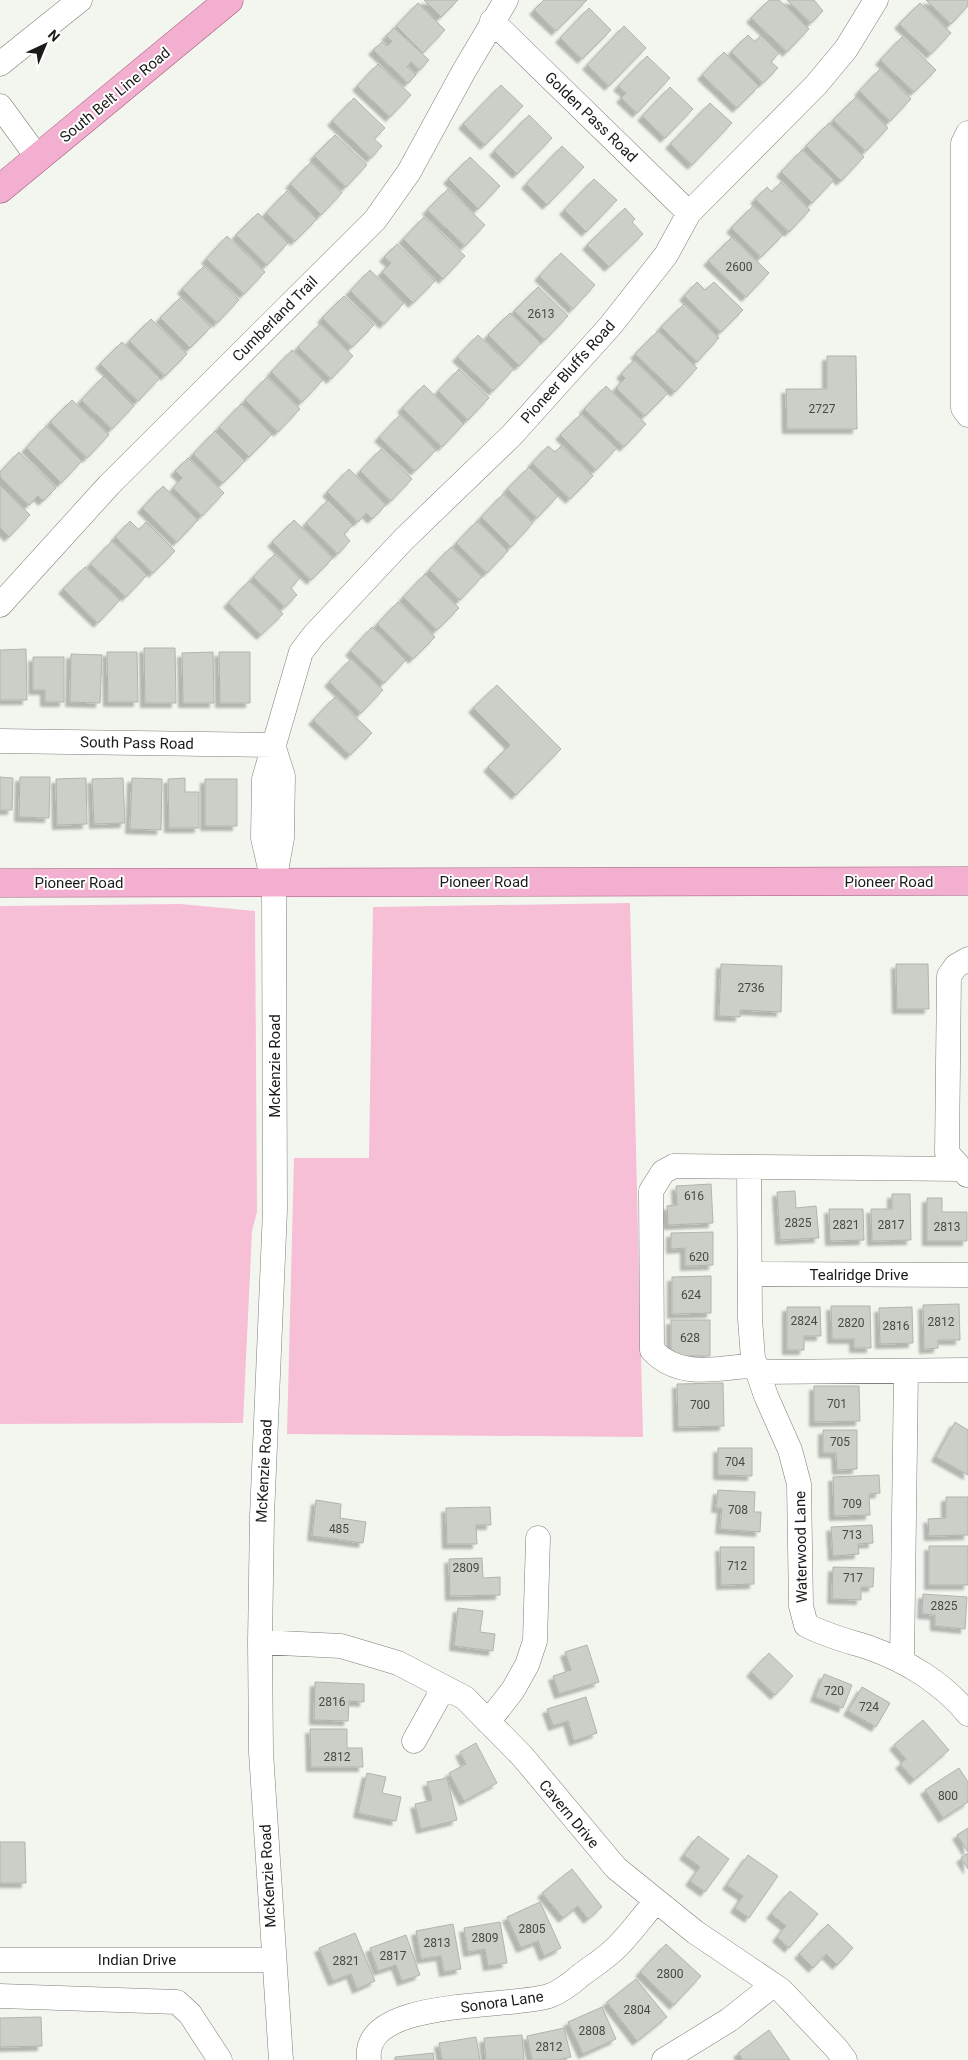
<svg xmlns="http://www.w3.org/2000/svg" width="968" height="2060" font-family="Roboto,sans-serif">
	<defs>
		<filter id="shadow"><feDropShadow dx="-4.5" dy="4.5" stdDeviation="1" flood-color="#0004"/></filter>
	</defs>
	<rect width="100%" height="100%" fill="#f3f6ef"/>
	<path fill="#f6bfd6" d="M630,903L643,1437L287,1434L294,1158H369L373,907Z
		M180,904L255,911L257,1212L252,1231L243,1423L0,1424V906Z"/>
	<path fill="#cccfc8" stroke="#b1b4ae" filter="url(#shadow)" d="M424,0H458L441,17Z
		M544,0H587L556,31L534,10Z
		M769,0H779L809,29L787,52L751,18Z
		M787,0H814L823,11L811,23Z
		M926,0H968V6L951,24Z
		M418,3L445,30L423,53L396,26Z
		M920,3L951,33L931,54L899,24Z
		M589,8L611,30L582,59L560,38Z
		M624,26L646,48L609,86L587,65Z
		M394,28L429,60L420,70L411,62L407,67L416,75L408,83L373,50L382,42L387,46L392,41L386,36Z
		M748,35L755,42L761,35L779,53L771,62L778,68L763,83L731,52Z
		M902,37L936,70L914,92L880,60Z
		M724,52L759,86L737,108L702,75Z
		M647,56L670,78L637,113L621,98L626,93L618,86Z
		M378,64L411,95L390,117L357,86Z
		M880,69L911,99L890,121L859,91Z
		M501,85L523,106L485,145L463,124Z
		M670,87L693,109L665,138L642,116Z
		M856,97L888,128L866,151L833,120Z
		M354,98L385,128L374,139L382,146L371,158L332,121Z
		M710,103L732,123L692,165L670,144Z
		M529,115L552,138L517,174L494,151Z
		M829,123L864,157L841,181L806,146Z
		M335,135L367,165L346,187L314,156Z
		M562,146L584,167L547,205L526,184Z
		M802,150L834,180L812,203L781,172Z
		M470,157L500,186L478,209L448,179Z
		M311,162L342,193L321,215L290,184Z
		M594,179L617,200L586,232L564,210Z
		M781,182L810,210L789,232L755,199L767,187L772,192Z
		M448,189L485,225L465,246L427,210Z
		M287,191L317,219L295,241L266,213Z
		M753,206L783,235L761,257L731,228Z
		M625,208L635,219L632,222L643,234L609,267L587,245Z
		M258,213L288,243L267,265L236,235Z
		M424,217L465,256L443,279L403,239Z
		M227,236L265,272L244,294L206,259Z
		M732,237L769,273L746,297L708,261Z
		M397,244L435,281L413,303L382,272L391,263L384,257Z
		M561,253L595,285L573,309L539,276Z
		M204,266L239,300L217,323L182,289Z
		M370,270L404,303L384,324L350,291Z
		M697,282L705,290L714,282L743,310L721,332L684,296Z
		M538,287L568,316L545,340L514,311Z
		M344,296L374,325L352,347L322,318Z
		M181,297L211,327L190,348L160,318Z
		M684,304L719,338L697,362L661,327Z
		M510,313L541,343L519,366L488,335Z
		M151,319L187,354L165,376L129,341Z
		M320,324L353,356L331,379L298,347Z
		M658,331L697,368L675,392L635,354Z
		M478,335L514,369L493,391L457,357Z
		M122,342L160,378L138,401L100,364Z
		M292,350L323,380L302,402L271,372Z
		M827,356H856L857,429H787L786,389H827Z
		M634,360L668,393L645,416L616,388L625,378L621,374Z
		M459,369L489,398L468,420L438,391Z
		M104,376L134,406L112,429L81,400Z
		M267,377L300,409L278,432L245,400Z
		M424,385L464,424L442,447L402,408Z
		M606,386L646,424L624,447L584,409Z
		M72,400L109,435L87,458L50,422Z
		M241,404L272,434L249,457L219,427Z
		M581,414L617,448L596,470L560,435Z
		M400,415L436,450L415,471L379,437Z
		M46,426L82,461L61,483L26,448Z
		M215,431L245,461L223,483L193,454Z
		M548,446L555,452L561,446L593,476L570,499L532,463Z
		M381,449L412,479L391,501L360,471Z
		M19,452L56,488L43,501L38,496L29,505L0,477V472Z
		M188,458L224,493L202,516L173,488L182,478L175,471Z
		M529,467L558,496L537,518L507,489Z
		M349,469L386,505L372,519L366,513L358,522L327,492Z
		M0,485L30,515L9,537L0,528Z
		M163,486L198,520L177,542L142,508Z
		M503,494L533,523L511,547L481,517Z
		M328,500L353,525L344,534L350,541L338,554L306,523Z
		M294,520L333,558L311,580L272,542Z
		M130,521L139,530L146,522L175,551L153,573L115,537Z
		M477,521L508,551L487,573L456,543Z
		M112,541L147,575L126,597L90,564Z
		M451,547L482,577L460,600L429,570Z
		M275,554L300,578L291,588L297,595L285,607L253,577Z
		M85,567L120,600L98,623L63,589Z
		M425,574L459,608L437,630L403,597Z
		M249,581L283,614L261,635L228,603Z
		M398,602L435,637L413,659L377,624Z
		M372,627L406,660L384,683L350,651Z
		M144,648H175L176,703H145Z
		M26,649L27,700H0V650Z
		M107,652H137L138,702H108Z
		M213,652L214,703H183L182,653Z
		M219,652H250V703H220Z
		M71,654L102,655L100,703L70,702Z
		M33,657H64V702H45V690H33Z
		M351,659L383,690L361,713L329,682Z
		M497,685L561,749L516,795L488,767L510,745L473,708Z
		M335,697L372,733L350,755L313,720Z
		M0,777L13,778L12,810H0Z
		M20,777H50L49,818L19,817Z
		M86,778L87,824L57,825L56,779Z
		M123,778L125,823L94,824L92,779Z
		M132,778L162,779L161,830L130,829Z
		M185,778V792H199V828H169L168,779Z
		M205,779H237V826H205Z
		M721,964L782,966L781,1012L740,1010V1017L719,1016Z
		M896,964H928L929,1009H897Z
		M711,1184L713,1223L668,1225L667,1206L677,1205L676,1186Z
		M795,1191L796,1208L816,1206L819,1238L780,1240L777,1192Z
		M892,1194H910L911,1240L872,1241L871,1209H892Z
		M927,1198H942V1212H967V1241H927Z
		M829,1209H863L864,1240L830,1241Z
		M713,1232V1265L685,1266V1248L671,1249V1233Z
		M711,1276V1313L672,1314V1277Z
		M959,1304L960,1340H938V1348L924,1349L923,1305Z
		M831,1306H870L871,1348H854V1339H832Z
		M787,1307H820L821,1336H804V1350H787Z
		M912,1307L913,1343L880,1344L879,1308Z
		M671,1320H710V1356H671Z
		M723,1383L724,1426L678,1427L677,1384Z
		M814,1386H859L860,1421L814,1422Z
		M955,1422L968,1430V1475L936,1457Z
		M823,1430H857V1469L837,1470L836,1453H823Z
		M718,1448H752V1476L718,1475Z
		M879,1475L880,1493L869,1494L870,1515L834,1516L833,1477Z
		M718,1490L755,1492L754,1512H761L760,1532L720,1529L722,1508H716Z
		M946,1497H968V1535L929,1536L928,1519L946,1518Z
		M316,1500L341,1504L340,1518L366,1522L363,1543L312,1536Z
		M490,1507L491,1525H476L477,1544H447L446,1508Z
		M872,1525L873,1543L858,1544L859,1554L833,1556L831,1527Z
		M929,1546H968V1585H929Z
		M720,1547H754V1584L721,1585Z
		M482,1558L483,1578L500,1577V1595L450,1596L449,1559Z
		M833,1567L874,1568L873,1587H861V1600L832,1599Z
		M923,1594L967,1597L965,1629L935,1626V1615L922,1614Z
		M458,1608L483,1611L480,1632L495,1634L493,1651L454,1646Z
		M587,1645L599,1682L559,1694L553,1676L571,1670L565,1652Z
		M769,1653L793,1676L775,1695L751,1672Z
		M824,1674L852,1685L843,1708L815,1697Z
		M315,1682L364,1684V1702L349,1701L348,1721L314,1720Z
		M862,1687L890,1703L876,1727L848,1711Z
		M586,1697L597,1733L574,1741L568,1721L553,1726L547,1709Z
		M923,1720L949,1750L914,1780L900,1764L906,1759L894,1745Z
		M310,1729H347V1748H362L363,1767H311Z
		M476,1743L497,1783L464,1801L449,1773L466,1764L460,1752Z
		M959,1768L968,1782V1802L943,1818L925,1790Z
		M367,1773L386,1777L382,1793L401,1797L396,1821L358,1813Z
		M447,1778L457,1820L421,1829L415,1804L432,1800L427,1782Z
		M968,1828V1852L957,1835Z
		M698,1836L729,1859L705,1892L690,1881L700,1867L684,1855Z
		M0,1842H25L26,1883H0Z
		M968,1853V1869L961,1858Z
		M748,1855L778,1876L749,1918L735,1908L743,1896L727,1885Z
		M572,1869L602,1907L588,1919L578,1906L563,1918L542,1893Z
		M790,1891L818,1914L789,1948L777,1937L786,1926L771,1914Z
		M540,1902L561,1948L544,1956L538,1941L521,1948L507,1917Z
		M500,1922L507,1963L488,1966L485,1949L468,1952L464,1928Z
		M453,1924L461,1969L444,1972L441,1956L421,1959L416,1931Z
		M828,1924L853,1948L837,1965L826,1954L813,1968L799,1954Z
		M355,1933L375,1981L357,1989L351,1974L333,1981L319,1948Z
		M406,1935L420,1975L402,1981L396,1965L378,1971L370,1948Z
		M666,1944L701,1976L674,2005L640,1972Z
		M636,1979L667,2017L637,2041L607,2002Z
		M602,2007L616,2039L583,2054L568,2022Z
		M41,2017L42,2046L0,2047V2018Z
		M564,2028L571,2057L558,2060H532L527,2036Z
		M769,2030L790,2060H743L738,2053Z
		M522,2035L524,2060H486L484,2038Z
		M476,2037L480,2060H442L439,2043Z
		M433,2053L434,2060H395V2057Z"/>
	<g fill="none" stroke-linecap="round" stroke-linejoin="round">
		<defs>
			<path id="minor" d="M492,21L689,213
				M0,64L80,0
				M0,106L38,158
				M968,133L963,143V408L968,415
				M0,605L109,485L375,220L409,172L464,71L506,0
				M0,741L273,745
				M273,745L283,776L282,838L274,882L275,1210L262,1516L260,1642L261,1752L281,2060
				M271,873L263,838L264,779L301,652L314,635L404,539L511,436L611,325L666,255L689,213L816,85L846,49L876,0
				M749,1168L750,1319L753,1358L766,1396L790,1450L799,1484L801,1606L806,1625C827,1636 848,1641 870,1648C907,1661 944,1684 968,1714
				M967,1175L947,1153L949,976L956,966L968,959
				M750,1274L968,1275
				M756,1365C719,1368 680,1380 652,1350L651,1191L663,1172L674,1166L961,1169
				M758,1372L968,1370
				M260,1642L341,1646L398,1663L465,1698L523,1757L616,1868L695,1932L781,1990L836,2048L845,2060
				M902,1661L906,1372
				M488,1722L513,1690L527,1665L535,1641L538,1538
				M414,1741L444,1687
				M0,1960H273
				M0,1996L177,2002L190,2014L220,2060
				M369,2060C361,1997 508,2009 549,1996C560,1992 572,1983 581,1975C593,1966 606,1958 617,1947C631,1933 643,1916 656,1901
				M664,2060L729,2020L773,1985"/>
			<path id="major" d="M0,189L229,0
				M0,883L968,881"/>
		</defs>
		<use href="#minor" stroke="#7d7f7a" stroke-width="25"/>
		<use href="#major" stroke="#a2597b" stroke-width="29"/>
		<use href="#minor" stroke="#fff" stroke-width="24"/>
		<use href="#major" stroke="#f2afcf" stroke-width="28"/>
	</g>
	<g text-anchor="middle" stroke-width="4" stroke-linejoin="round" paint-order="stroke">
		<g font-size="12" fill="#474946">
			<text x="739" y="271">2600</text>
			<text x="541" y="318">2613</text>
			<text x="822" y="413">2727</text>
			<text x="751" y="992">2736</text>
			<text x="694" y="1200">616</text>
			<text x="798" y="1227">2825</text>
			<text x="846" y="1229">2821</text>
			<text x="891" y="1229">2817</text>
			<text x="947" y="1231">2813</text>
			<text x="699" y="1261">620</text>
			<text x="691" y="1299">624</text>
			<text x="804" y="1325">2824</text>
			<text x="941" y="1326">2812</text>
			<text x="851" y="1327">2820</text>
			<text x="896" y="1330">2816</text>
			<text x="690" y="1342">628</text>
			<text x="837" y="1408">701</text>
			<text x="700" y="1409">700</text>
			<text x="840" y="1446">705</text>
			<text x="735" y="1466">704</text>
			<text x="852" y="1508">709</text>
			<text x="738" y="1514">708</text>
			<text x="339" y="1533">485</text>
			<text x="852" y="1539">713</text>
			<text x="737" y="1570">712</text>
			<text x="466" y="1572">2809</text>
			<text x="853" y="1582">717</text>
			<text x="944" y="1610">2825</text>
			<text x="834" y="1695">720</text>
			<text x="332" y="1706">2816</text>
			<text x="869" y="1711">724</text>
			<text x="337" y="1761">2812</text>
			<text x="948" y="1800">800</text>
			<text x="532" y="1933">2805</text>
			<text x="485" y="1942">2809</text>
			<text x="437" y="1947">2813</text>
			<text x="393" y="1960">2817</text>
			<text x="346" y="1965">2821</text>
			<text x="670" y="1978">2800</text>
			<text x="637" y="2014">2804</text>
			<text x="592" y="2035">2808</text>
			<text x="549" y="2051">2812</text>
		</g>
		<g font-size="15" fill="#1b1c1a" stroke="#fff">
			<text transform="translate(115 95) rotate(-40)" y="5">South Belt Line Road</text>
			<text transform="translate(591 117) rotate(44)" y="5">Golden Pass Road</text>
			<text transform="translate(275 319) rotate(-45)" y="5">Cumberland Trail</text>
			<text transform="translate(568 372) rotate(-48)" y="5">Pioneer Bluffs Road</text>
			<text transform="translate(137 743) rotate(1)" y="5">South Pass Road</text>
			<text x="484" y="887">Pioneer Road</text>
			<text x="889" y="887">Pioneer Road</text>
			<text x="79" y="888">Pioneer Road</text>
			<text transform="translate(275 1066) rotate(-90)" y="5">McKenzie Road</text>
			<text x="859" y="1280">Tealridge Drive</text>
			<text transform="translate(264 1471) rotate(-87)" y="5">McKenzie Road</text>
			<text transform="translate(801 1547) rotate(-91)" y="5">Waterwood Lane</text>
			<text transform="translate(569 1814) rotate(50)" y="5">Cavern Drive</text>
			<text transform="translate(268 1876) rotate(-93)" y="5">McKenzie Road</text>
			<text x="137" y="1965">Indian Drive</text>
			<text transform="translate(502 2002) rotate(-8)" y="5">Sonora Lane</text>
		</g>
	</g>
	<g transform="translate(45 45) rotate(44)" stroke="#ffffff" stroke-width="4" paint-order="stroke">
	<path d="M0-4L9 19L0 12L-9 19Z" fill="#1b1c1a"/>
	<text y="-8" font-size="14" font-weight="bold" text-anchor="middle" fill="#1b1c1a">N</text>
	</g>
</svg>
